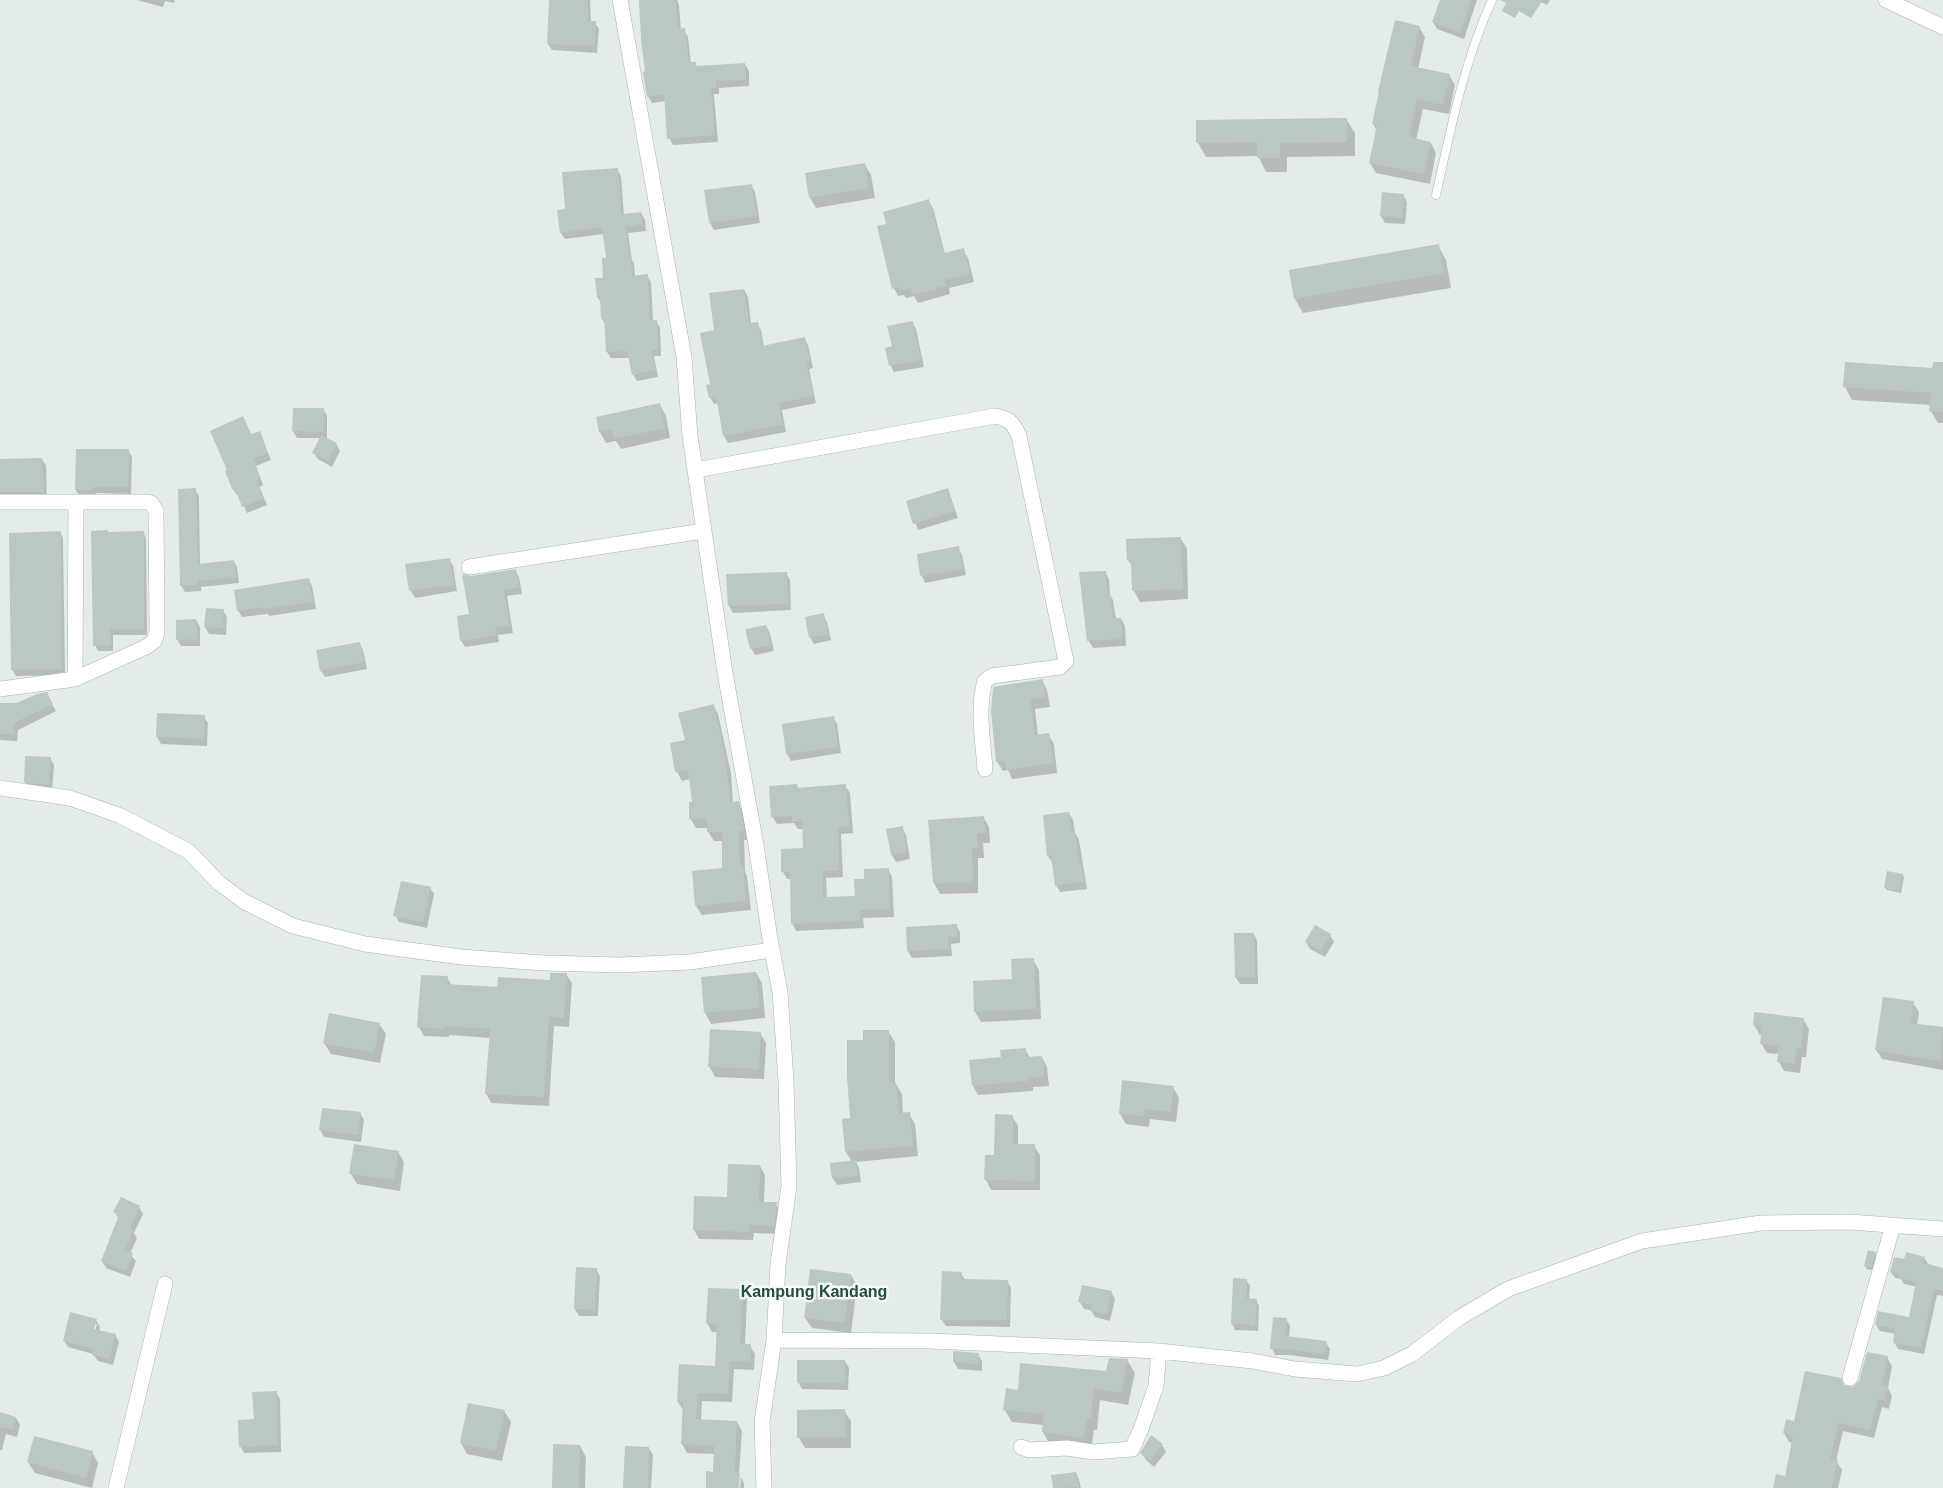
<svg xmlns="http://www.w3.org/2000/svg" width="1943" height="1488" font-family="Helvetica,sans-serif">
	<rect width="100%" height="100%" fill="#e4ece9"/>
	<path fill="#0003" fill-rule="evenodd" d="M137,0H175L174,3L165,1L163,7Z
		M550,0H590L591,22L595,23L599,29L597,53L552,50L548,44Z
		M640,0H677L679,5L681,30H684L688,37L691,63H695L697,67L745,64L749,71V86L719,88V94H714L718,142L673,145L669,138L666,101L652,103L648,96Z
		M1441,0H1477L1464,39L1437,29L1433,22Z
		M1537,0H1550L1547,5Z
		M1419,27L1425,37L1418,69L1449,75L1455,85L1449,114L1423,109L1416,140L1431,143L1436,153L1430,184L1376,173L1370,163L1377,131L1373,124Z
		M1346,119L1355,133V156L1287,157V172H1266L1258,156L1206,157L1198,143Z
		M865,165L871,175L875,198L816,208L810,198Z
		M617,169L621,176L624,215L641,213L645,220L646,231L628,233L632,260L634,264L635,277L647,276L651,282L653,321H656L660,328L661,356H654L658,377L637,381L633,374L630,358H611L607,352L606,325L602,319V304L598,298L605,279L607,259L604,234L565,239L561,233L566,210Z
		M751,185L755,192L760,223L714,230L710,223Z
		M1403,195L1407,202L1405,224L1385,223L1381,216Z
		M928,200L933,208L945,254L963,250L968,258L974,282L949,288L950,294L918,303L914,296L906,298L904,295L898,296L894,288L887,225Z
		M1438,245L1446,260L1451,288L1303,313L1295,299Z
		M744,290L748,297L751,324L757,323L761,330L764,347L804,338L808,345L813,368L809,369L816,403L782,410L786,432L728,443L724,436L718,403L714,404L710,397L716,331Z
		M912,322L916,329L924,367L894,372L891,366L893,347Z
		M1943,370V423H1938L1930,410L1931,405L1852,400L1845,387Z
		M660,405L666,416L670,438L621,449L616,441L606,443L600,432L597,418Z
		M323,409L327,416V439L336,444L340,451L332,467L318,459L314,453L321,438H297L293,431Z
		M259,432L271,460L256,466L263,485L259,487L267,505L247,513L239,495H237L233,489L227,472L251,435Z
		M128,450L132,457L131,494L96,493V497H80L76,490L77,451Z
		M0,459H42L46,466L47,499L0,498Z
		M948,489L958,518L918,530L908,502Z
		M195,490L199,496L200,565L234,561L237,567L239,583L201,587V591L185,592L181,585Z
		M60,532L63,538L65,675L16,676L12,669Z
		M143,532L146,538L147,635H113V651H98L95,645Z
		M1180,538L1187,548L1188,599L1140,602L1134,591L1133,567L1128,560Z
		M958,548L962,555L966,575L925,583L922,576L918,555Z
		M449,559L453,566L457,591L415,598L411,591L407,565Z
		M515,571L519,577L522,594L507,596L513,633L498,635L499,642L465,647L461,640L471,615L470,578Z
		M1105,572L1109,579L1110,595L1113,600L1116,619H1121L1125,626L1126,646L1093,648L1089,641Z
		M786,573L790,580L791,610L733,613L729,606Z
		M309,580L312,586L316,609L269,616L268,614L242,617L238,610Z
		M223,611L227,617L226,635L209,634L205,627Z
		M823,615L827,622L831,640L814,644L810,637Z
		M196,620L200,627V646H181L177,639Z
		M766,626L770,633L774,651L755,655L751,648Z
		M359,643L363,650L367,669L325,677L321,671Z
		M1042,680L1047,690L1050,707L1035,709L1038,736L1048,734L1054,744L1057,773L1012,779L1008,770L1003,771L997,761L992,711Z
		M50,701L56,711L18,730L17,741L0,740V704H17Z
		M713,705L718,714L731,773L733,803H738L743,812L748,840H744L745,871L747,876L751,910L702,915L696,906L693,872L724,869L723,841H714L708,831V828H696L690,818L693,803L690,779L682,781L677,772L687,741Z
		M204,717L208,723L207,746L161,744L157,737Z
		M833,717L837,724L841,753L791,761L787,754L783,725Z
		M50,758L54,765L52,792L29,788L25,782Z
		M797,786L799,789L845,786L850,793L853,833L841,834L843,877L826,878L827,899L856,897L866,880L888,869L892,877L894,917L863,918L864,928L796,931L792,923L791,879H787L783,872L805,850L804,829H798L794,823L777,824L772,816Z
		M1069,813L1073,820L1075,833L1079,840L1087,889L1060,892L1056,885L1052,862L1048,856Z
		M983,817L989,827L990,843H983L984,858H978V893L940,894L934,883Z
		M902,828L906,835L910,859L896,862L892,855Z
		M1903,875L1904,878L1901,893L1887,890L1885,887Z
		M430,888L434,894L427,928L399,922L395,915Z
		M956,925L960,932V943L951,944L952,956L912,958L908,951Z
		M1254,934L1257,941L1258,984H1240L1236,978Z
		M1330,935L1334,942L1325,957L1310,949L1306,942Z
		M1033,960L1039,970L1041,1019L981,1022L975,1012L1013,980Z
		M756,973L762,983L765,1018L711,1024L705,1013Z
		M566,974L572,983L569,1027L554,1026L549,1106L491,1103L486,1093L491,1038L449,1035V1037L424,1036L419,1027L447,978L452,986L498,988L551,982Z
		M1913,1003L1919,1012L1917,1025L1943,1028V1070L1882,1059L1876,1050Z
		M1803,1019L1809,1029L1806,1057H1802L1800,1073L1784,1071L1779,1062V1054L1767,1053L1761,1043L1762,1035H1760L1754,1025Z
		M379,1024L386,1034L380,1063L331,1054L324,1043Z
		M888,1031L895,1042V1083L902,1094L903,1114H909L915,1124L918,1156L856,1162L859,1168L861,1182L837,1185L833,1178L852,1162L846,1152L843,1120L851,1119L865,1041Z
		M760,1033L766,1043L764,1079L715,1077L709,1066Z
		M1025,1049L1030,1058L1042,1057L1047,1067L1049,1086L1033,1087V1091L978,1095L973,1086L1002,1058Z
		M1173,1087L1179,1098L1176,1122L1150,1119L1149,1127L1126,1124L1120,1114Z
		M360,1113L364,1120L361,1142L324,1137L320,1130Z
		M1012,1116L1018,1126V1145L1034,1146L1040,1155V1190H991L986,1180Z
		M398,1152L404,1162L400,1191L357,1184L351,1174Z
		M760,1166L765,1175L764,1203L776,1204L781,1213L779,1234L754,1233L753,1240L699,1239L694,1230L728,1198Z
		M139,1207L143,1214L134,1233L137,1238L130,1254L136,1261L130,1277L106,1268L102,1261L119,1220L115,1212Z
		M1875,1253L1877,1256L1873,1270L1867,1269L1865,1266Z
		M1924,1258L1928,1264L1943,1269V1296L1937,1295L1924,1354L1898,1349L1894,1342L1896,1334L1880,1331L1876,1325L1910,1318L1917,1287L1904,1284L1901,1279L1895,1278L1891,1272L1905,1261Z
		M596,1269L600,1276L598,1316H579L575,1309Z
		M961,1273L965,1280L1007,1281L1011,1288L1010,1327L946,1326L942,1320Z
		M851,1275L857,1286L851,1333L812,1328L805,1318Z
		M1246,1280L1250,1286L1249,1300H1256L1259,1306L1258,1331L1235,1330L1232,1324Z
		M742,1290L747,1299L745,1345L750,1346L755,1354L754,1370L734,1369L732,1402L702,1401L701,1421L737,1422L742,1431L738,1488H707L714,1473L715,1454L687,1453L682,1444L683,1410L678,1402L716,1367L717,1332H712L707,1323Z
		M1111,1292L1115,1299L1110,1321L1095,1317L1091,1310L1084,1309L1080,1302Z
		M1286,1319L1290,1326L1289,1338L1326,1343L1330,1349L1328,1360L1289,1355H1275L1272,1348Z
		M96,1320L100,1327L99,1331L115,1335L119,1342L113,1365L98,1361L93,1354L68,1347L64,1341ZM94,1324H97L94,1335L92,1334Z
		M978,1354L982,1361V1371L958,1369L954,1362Z
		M1887,1357L1892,1366L1888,1388L1892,1396L1889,1409L1882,1407L1874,1438L1843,1431L1836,1461L1842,1470L1838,1488H1774L1786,1478L1793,1443L1789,1442L1784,1433L1795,1422L1844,1386L1852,1389Z
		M1127,1360L1135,1373L1128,1405L1100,1400L1097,1430H1094L1091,1450L1050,1445L1043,1432L1044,1425L1012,1422L1004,1409L1019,1391L1107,1373Z
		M845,1361L849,1368L848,1390L802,1389L798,1382Z
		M276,1392L280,1399L281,1452L244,1453L240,1446L255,1420Z
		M504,1411L511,1422L502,1461L467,1454L461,1443Z
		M844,1411L851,1421V1448H805L799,1438Z
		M0,1414L16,1418L20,1425L17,1437L6,1434L2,1450H0Z
		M1162,1445L1166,1452L1154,1467L1146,1460L1142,1453Z
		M580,1446L586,1457L585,1488H553Z
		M649,1448L653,1455L651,1488H625Z
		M92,1452L98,1463L92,1488L35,1473L28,1462Z
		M1076,1473L1079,1480L1081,1488H1054L1052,1476Z
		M741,1477L744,1483V1488H740Z"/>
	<path fill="#bac7c2" d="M549,0H588V21H596L594,46L547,44Z
		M639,0H676L678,29L685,28L689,62H696V66L745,63L746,80L716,81V88H711L715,135L667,139L664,94L647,97L643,72L645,71L641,40Z
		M1440,0H1471L1460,33L1432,22Z
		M1500,0H1543L1531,18L1519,11L1515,18L1502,11L1506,3Z
		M1395,20L1420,26L1411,66L1450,74L1443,105L1417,99L1409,137L1431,142L1424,174L1369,163L1377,125L1372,124L1379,91H1378Z
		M1347,118V142L1280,143V158H1257V142L1196,143V120Z
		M865,163L869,188L809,198L805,173Z
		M618,168L621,214L641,212L643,225L626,227L629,257L631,256L632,276L648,274L650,320H657L658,350H651L656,370L632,375L627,351L606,352L604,319H601L600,298H597L595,278H603L602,258H606L602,227L560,233L557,210L565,209L562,172Z
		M752,184L757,216L709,223L704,190Z
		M1382,192L1404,194L1402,218L1380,216Z
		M929,199L944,253L964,248L970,274L945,280L946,286L936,288V290L912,295L911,288L900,291L899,287L892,289L877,226L886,224L883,212Z
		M1439,244L1444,273L1294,299L1289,270Z
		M744,289L749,323L758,322L762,346L805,337L810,362H806L814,396L779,403L783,425L723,436L716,396L709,398L706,385L710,384L700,333L714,330L709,293Z
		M913,321L921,360L889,366L885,348L892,346L887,326Z
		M1845,362L1932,368L1933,362H1943V412L1929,411L1931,393L1843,387Z
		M660,403L665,428L614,439L612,430L599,432L596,417Z
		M293,408H324L323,432L292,431Z
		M243,416L251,434L260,431L268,453L253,459L260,478L257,480L264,498L242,507L235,488L232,489L225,471L227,470L210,431Z
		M321,435L337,443L328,461L312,453Z
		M76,449H129L128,487H93V490H75Z
		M42,458L44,492H0V459Z
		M196,488L198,564L234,560L236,577L198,581V585L180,586L178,489Z
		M948,488L955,511L913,524L906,501Z
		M108,530V532L144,531V630L110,629L111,645L93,646L91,531Z
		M61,531L62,669L11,670L9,533Z
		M1181,537L1183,589L1132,591L1131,560H1127L1126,539Z
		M959,546L963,569L920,576L917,554Z
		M450,558L454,585L409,591L405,564Z
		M516,569L519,587L504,590L510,626L495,628L496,635L460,641L457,616L469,614L462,574L470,576Z
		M1106,571L1107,593L1110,592L1113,618H1121L1123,639L1087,641L1079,572Z
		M787,572L788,604L728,606L726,574Z
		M309,578L313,602L264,609V607L237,611L234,590Z
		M206,608L224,609L223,628L204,627Z
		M824,613L828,634L809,638L805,617Z
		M196,619L197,639L176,640V620Z
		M766,625L771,645L750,649L745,629Z
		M360,642L364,662L320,671L316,650Z
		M1043,679L1045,697L1030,699L1035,735L1049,733L1053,763L1006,770L1005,761L996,762L991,711L993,687Z
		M47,692L53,704L14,723V734H0V703H17L37,694Z
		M714,704L726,762L730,802L739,801L744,828V831H739L740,866H743L746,901L695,906L692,871L722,868V832H707V819H689V802H692L688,770L675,772L670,743L685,740L678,713Z
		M157,713L205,715L204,739L156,737Z
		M834,716L838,747L786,754L782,724Z
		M25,756L51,757L49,786L24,782Z
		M797,784L798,788L846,784L849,826L838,827L839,870L823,871V897L855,896L854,879H864V869L889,868L890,909L860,910V921L791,924L790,872H781V849L803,848L802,821L792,822V816L771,817L769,786Z
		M1069,812L1072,832L1075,831L1080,865L1082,864L1084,882L1055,886L1051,855L1047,856L1043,815Z
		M984,816L985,833H977L978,848H972L973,883H933L928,820Z
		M903,826L907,853L891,855L886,829Z
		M1887,871L1903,874L1899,891L1884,888Z
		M401,881L431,887L423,922L393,916Z
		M957,924V937H948L949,949L907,951L906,927Z
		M1315,925L1331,934L1321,951L1305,942Z
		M1234,933H1254L1255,977L1235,978Z
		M1034,958L1036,1009L974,1012L973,981L1012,979L1011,959Z
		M756,972L760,1008L704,1013L701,977Z
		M550,973H567L564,1018L549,1017L544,1097L485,1094L490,1029L444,1026V1029L417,1027L421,975L448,976L447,984L497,987L498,977L550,980Z
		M1883,997L1914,1001L1911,1023L1943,1027L1941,1061L1875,1050Z
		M1754,1012L1804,1018L1801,1048H1797L1795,1064L1777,1062L1779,1046L1760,1044L1762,1026L1753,1025Z
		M329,1013L380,1023L374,1053L323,1043Z
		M710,1029L761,1032L759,1069L708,1067Z
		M863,1030H889V1082H896L899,1113L910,1112L913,1146L845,1152L842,1119L850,1118L847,1077V1040H863Z
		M1026,1048V1057L1042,1056L1044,1076L1028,1078V1081L972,1086L969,1060L1001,1057L1000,1050Z
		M1122,1080L1174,1086L1171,1112L1145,1109L1144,1116L1119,1114Z
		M322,1108L361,1112L358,1135L319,1130Z
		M995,1114L1013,1115V1144H1035V1181L984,1180L985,1155H994Z
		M354,1144L399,1151L394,1180L349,1174Z
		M856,1160L858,1176L832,1179L830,1163Z
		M728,1164L760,1165L759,1202H777L774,1226L749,1225V1232L693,1230L694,1196L727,1197Z
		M121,1197L140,1206L130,1228L134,1230L125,1250L133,1253L126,1271L101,1261L119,1215L113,1212Z
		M1868,1250L1876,1252L1871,1268L1864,1266Z
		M1906,1252L1925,1257L1923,1263L1943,1268V1291L1934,1289L1921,1348L1893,1343L1895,1328L1875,1325L1878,1311L1909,1317L1916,1282L1899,1278L1900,1274L1890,1272L1894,1257L1904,1259Z
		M576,1267L597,1268L595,1310L574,1309Z
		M810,1269L851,1274L845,1323L804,1318Z
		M942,1271L962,1272L961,1279L1008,1280L1007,1320H940Z
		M1233,1278L1247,1279L1246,1298L1257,1299L1255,1325L1231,1324Z
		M1082,1285L1112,1291L1107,1314L1090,1311L1091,1305L1078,1302Z
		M708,1288L743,1289L740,1344H751L750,1362L730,1361L728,1394L698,1393L696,1419L737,1421L735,1472L740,1473L739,1488H706V1471L713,1472L714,1446L681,1444L683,1402H677L679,1364L715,1366L717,1324L706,1323Z
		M70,1312L97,1319L94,1329L116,1334L109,1359L92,1355L94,1349L63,1341Z
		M1273,1317L1287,1318L1285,1336L1327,1341L1325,1354L1284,1349H1270Z
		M953,1351L979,1353L978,1364L953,1362Z
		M1867,1352L1888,1356L1882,1385L1888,1386L1885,1401L1878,1399L1870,1430L1839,1423L1830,1459L1838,1460L1832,1488H1773L1776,1474L1785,1476L1793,1436L1783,1433L1786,1419L1794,1421L1805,1371L1841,1378L1844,1385L1853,1387L1859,1381Z
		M1109,1358L1128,1359L1121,1393L1094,1388L1091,1418H1087L1084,1438L1042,1432L1044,1414L1003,1410L1006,1388L1018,1390L1020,1363L1106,1371Z
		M797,1360H845V1383H797Z
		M277,1391L278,1445L239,1447L238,1420L254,1419L252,1392Z
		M468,1403L505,1410L496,1451L460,1443Z
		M845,1409L846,1437L797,1438V1410Z
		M0,1412L16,1417L13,1430L0,1427Z
		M1151,1435L1163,1444L1150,1461L1140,1453Z
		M34,1436L93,1451L86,1478L27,1462Z
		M553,1444L580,1445L579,1488H552Z
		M625,1446L649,1447L648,1488H623Z
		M1076,1472L1079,1487L1053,1488L1051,1475Z"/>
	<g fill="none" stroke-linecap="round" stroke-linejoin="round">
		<defs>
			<path id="lane" d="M1436,195C1451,128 1464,62 1492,0"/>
			<path id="street" d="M620,0L684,357L690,436L725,673L756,845L770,939L780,992L786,1081L789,1186L778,1264L774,1340
				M1886,0L1943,27
				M696,470L995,416C1009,418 1014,424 1019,436L1066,661L1060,667L992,676L985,681C977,708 983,741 985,769
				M0,502H147L151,503L156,511L157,633L154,641L146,647L75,679L0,689
				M469,567L703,531
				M75,679L76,503
				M0,788L70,798L121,816L188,851L219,883L245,902L293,926L365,944L461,957L544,963L619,965L690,962L772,950
				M1850,1378L1893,1225
				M1021,1447L1029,1450L1067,1448L1093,1452L1132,1449L1141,1429L1156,1386L1159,1351
				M116,1488L165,1284
				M764,1488L762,1422L774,1340L930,1341L1159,1351L1252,1361L1295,1369L1357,1374L1384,1368L1412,1354L1459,1318L1508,1289L1642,1241L1761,1223L1850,1222L1943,1229"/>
		</defs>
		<use href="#lane" stroke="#a7b4b0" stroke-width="9"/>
		<use href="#street" stroke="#a7b4b0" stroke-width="16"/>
		<use href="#lane" stroke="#fff" stroke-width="8"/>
		<use href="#street" stroke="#fff" stroke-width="15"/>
	</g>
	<g text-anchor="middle" stroke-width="5" stroke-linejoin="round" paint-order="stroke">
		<g font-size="16" font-weight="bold" fill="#234c43" stroke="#f5f9f7">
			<text x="814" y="1297">Kampung Kandang</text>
		</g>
	</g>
</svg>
